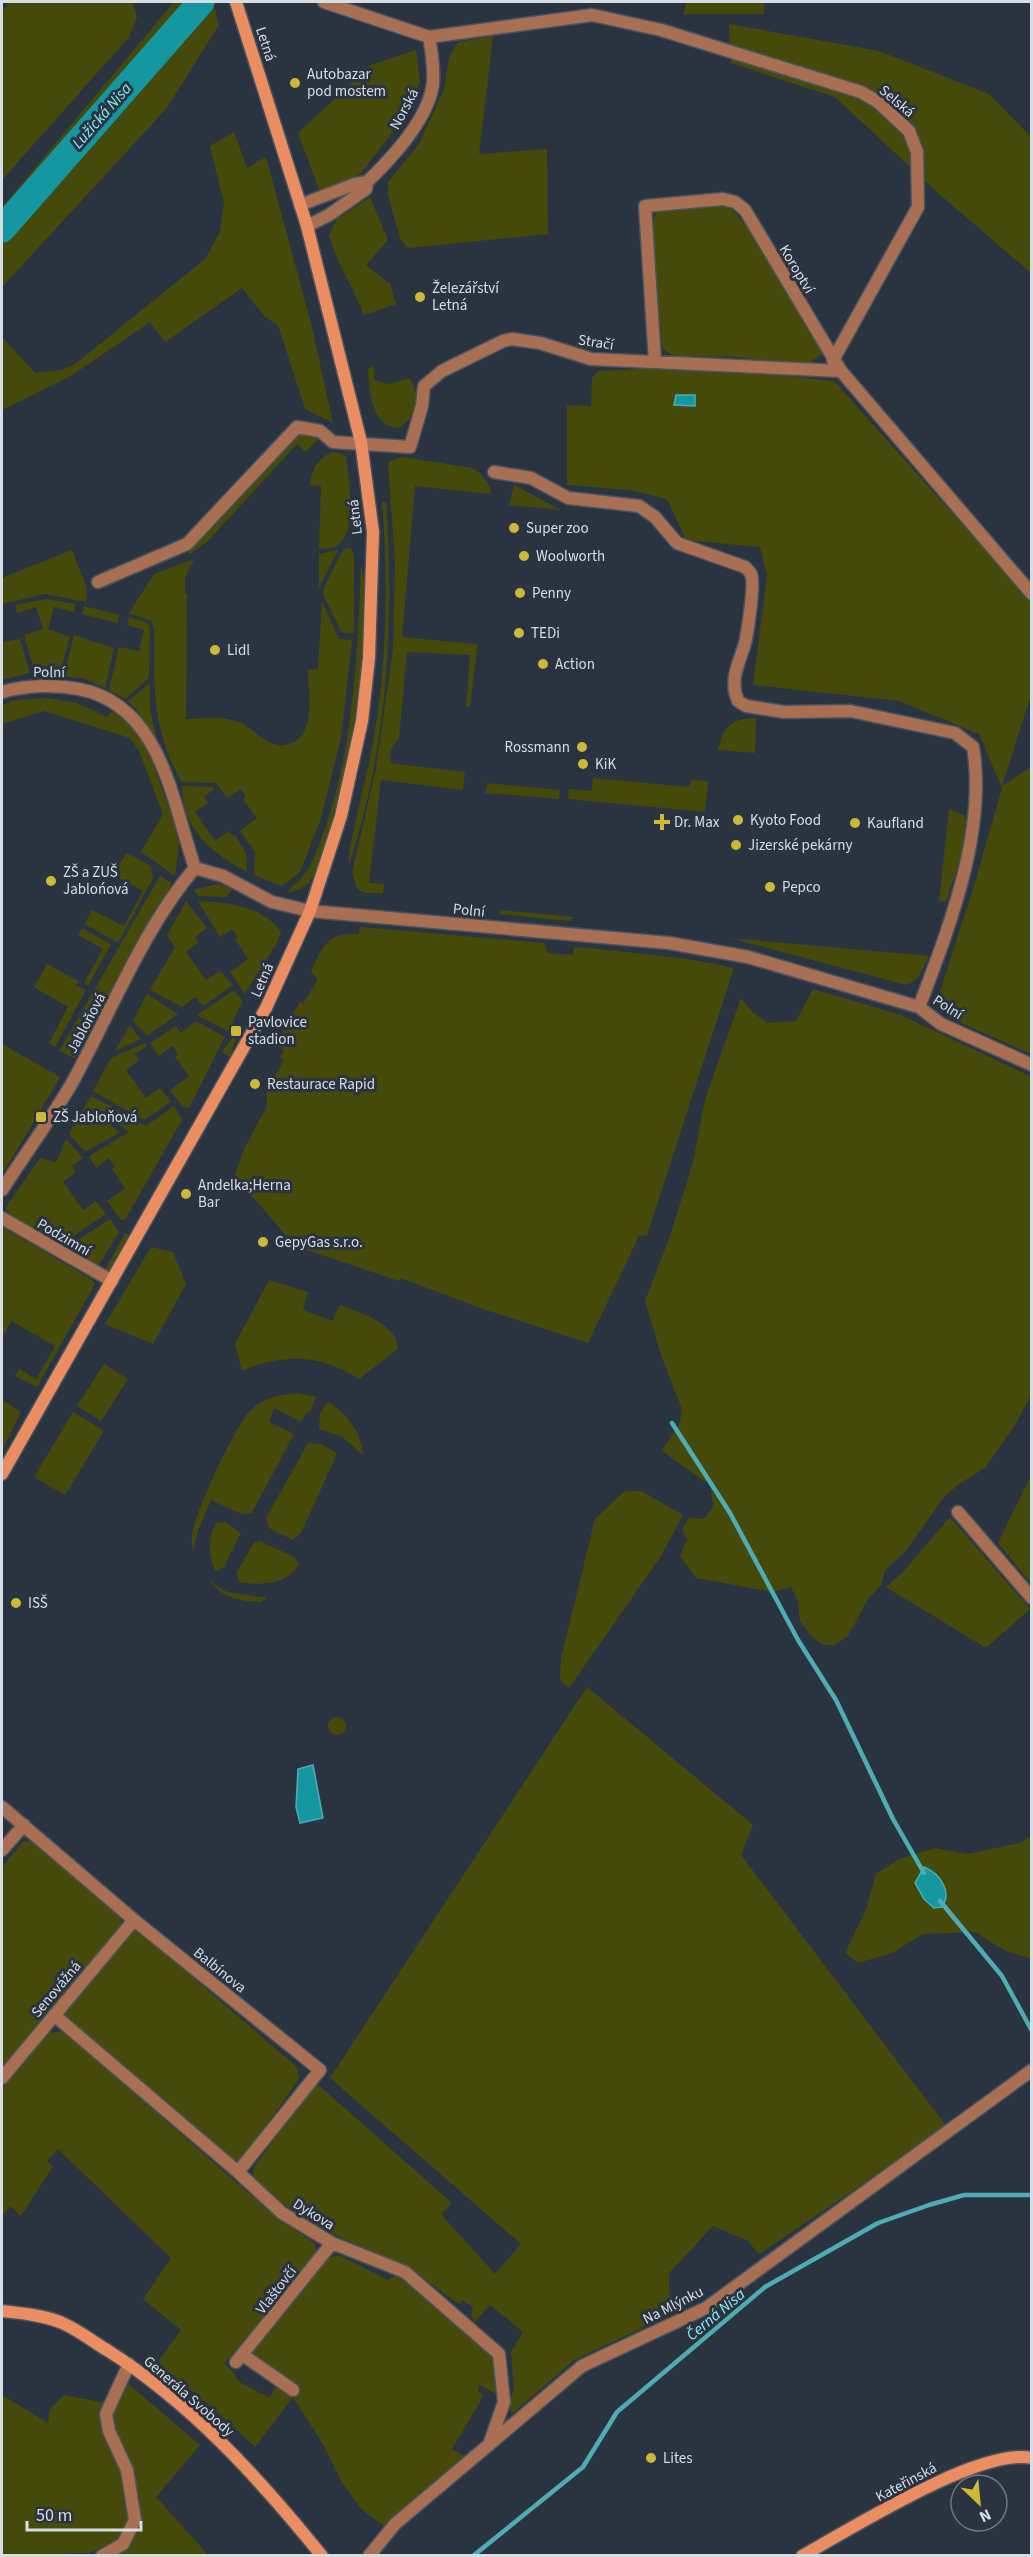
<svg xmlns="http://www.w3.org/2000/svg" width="1033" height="2557" font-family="'Source Sans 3',sans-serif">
	<rect width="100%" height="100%" fill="#2a3441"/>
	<path fill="#454a0b" d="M10,2H132L137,17L129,37L2,180V11Z
		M174,2H213L219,25L166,109L2,287V207Z
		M687,2H764V14H683Z
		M729,24L879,51L989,94L1031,137V273L937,192L835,97L731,63Z
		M493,36L479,154L547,149L548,234L408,248L400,238L388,195V182L419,144L444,89L449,58L458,42Z
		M416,50L420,83L389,137L360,174L320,192L298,133L371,65Z
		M234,132L247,168L266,157L312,327L333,423L305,409L278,325L265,317L242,288L165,342L150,322L71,376L2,410V337L35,373L62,370L75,364L205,259L220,232L224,204L210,146Z
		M370,197L388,240L366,265L390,284L396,304L364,315C353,287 338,265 329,236L336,220Z
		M727,204L751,231L824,353L805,365L737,357L674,356L662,348L651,224L658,211Z
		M374,365V380L389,384L410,378L418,396L411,418L399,428C370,426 370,391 368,369Z
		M660,368L739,371L834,381L1031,601V695L1002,786L1031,767V1054L950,1018L936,1004L974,886L1002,788L979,734L899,701L753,685L767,576L760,547L686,540L667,499L630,490L567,485V405L591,406L592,378L598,371Z
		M302,434L320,437L306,452L297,444L207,542L189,555L188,551L196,546L199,538L294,438Z
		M336,452L346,456C348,478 359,530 338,545C333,549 325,548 319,549L321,486L310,485C312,469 318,455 336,452Z
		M402,457L472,468L481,474L491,488L490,494L415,486L402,637L477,644V650L470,707H466L470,655L407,652L399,738L391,750L390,763L465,772L463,790L381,780L369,883L384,884L383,893H365L357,889L352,872L376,769L393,650L395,561L388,465L390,461Z
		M514,485L561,510L509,505Z
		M382,502H386C394,622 388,749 349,864C346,857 367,773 370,758C387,673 389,587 382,502Z
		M347,548L351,549L354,555V633H342L323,594L324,588L343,550Z
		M72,550L87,588L86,602L45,594L2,604V578Z
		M338,550L319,588V554Z
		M194,559L185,577V594H187L186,719C200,719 217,717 232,720C247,722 257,737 271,743C278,746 282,746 289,744C317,735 308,692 308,670L318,669L322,602L339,639L352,640L341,738L320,821L300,872L282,886L254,875L255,852L240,831L257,818L243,799L246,797L241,789L227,798L216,783L182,782C152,732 154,687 154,631L152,621L129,613L154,574Z
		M361,564C367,588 365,612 364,636C360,699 349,760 332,820C327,840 323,863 311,880C306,888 296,891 287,893C289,889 305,877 311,864C353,770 357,664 361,564Z
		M46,599L75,604L74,612L54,607L48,629L70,637L59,675L35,674L24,635L43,629L36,607L17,613L15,605Z
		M84,606L119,615L118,623L82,614Z
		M129,617L147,623L150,627L149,678L125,699L109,690L119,647L139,651L144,630L127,625Z
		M74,635L114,648L105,688L85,679L64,676Z
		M20,639L30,673L2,680V642Z
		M150,683V710L158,744L136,709L128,701Z
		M48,698L77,703L107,717L115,707L133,726L148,750L173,819L179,844L175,876L141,852L163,814L139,751L130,738L44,711L2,724V705L15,700Z
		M756,718L755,753L718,750C724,726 730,719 756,718Z
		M593,778L690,787L691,780L708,781L705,812L568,799L569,789L592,791Z
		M487,783L560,790L559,799L485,793Z
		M182,786L213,787L214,789L204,797L208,803L195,812L215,841L229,831L233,836L235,835L246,853L247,872C211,852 183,831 182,786Z
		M949,809L965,816L969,832L946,902L939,901Z
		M126,853L151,866L153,878L118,943L85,924L92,910L124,926L143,891L114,875Z
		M160,876L172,883L79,1055L74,1058L59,1051Z
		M217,884L229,887L231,891L227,897L199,896L194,890Z
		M186,901L207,928L195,937L199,942L186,952L206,980L220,971L233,985L203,1006L195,997L182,1007L150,990L175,947L167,935Z
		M198,901C227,903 262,905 281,932C279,943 253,979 245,994L230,972L248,959L235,939L238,937L232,929L220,937Z
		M501,910L574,917L569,921L500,914Z
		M360,927L544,943L548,953L573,955L574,947C628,952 681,956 734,968L647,1235L639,1236L588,1343L480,1308L401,1278L399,1281L295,1246L253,1197L236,1188L233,1181L244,1149L267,1106V1090L284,1060L280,1057L284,1050L275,1044L300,1002L303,1004L318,979L311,972C321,947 329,931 359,934Z
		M82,928L111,944L88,986L84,983L103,949L78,935Z
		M730,938L908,954L929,956L918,978L906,985Z
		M47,964L78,981L76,985L86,990L55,1047L49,1043L68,1007L34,987Z
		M813,989L901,1015L1032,1077L1031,1395L1015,1425L985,1468L959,1484L944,1497L905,1552L885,1570L881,1585L868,1599L848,1636L835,1645H823L812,1637L800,1621L798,1601L791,1587L772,1592L696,1578L680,1556L687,1539L682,1530L689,1518L704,1519L713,1507L710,1477L705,1482L662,1451L680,1422L682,1409L661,1355L645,1301L671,1233L693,1162L705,1099L741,998L752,1012L767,1023L796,1021Z
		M234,990L243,1001L228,1031L197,1015Z
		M147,994L178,1014L147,1036L133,1021Z
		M196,1021L225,1037L189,1108L183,1107L170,1090L189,1076L175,1057L178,1054L173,1046L159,1056L150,1043L176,1026L181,1033Z
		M130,1025L141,1039L115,1051Z
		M237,1035L230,1057L222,1052L232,1038Z
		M145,1043L147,1046L135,1054L139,1060L126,1070L146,1098L160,1088L171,1102L144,1120L93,1091L111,1058Z
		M2,1044L60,1077L2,1175Z
		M91,1096L126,1114L110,1125L120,1132L85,1152L69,1134Z
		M174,1106L182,1120L125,1220H121L107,1201L125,1188L112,1169L115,1167L109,1158L96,1168L89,1156L129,1132L118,1124L128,1117L146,1126Z
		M66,1139L83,1158L72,1166L76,1172L63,1182L83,1210L96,1201L106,1214L60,1245L13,1218L5,1208L40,1158L56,1162Z
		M110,1219L119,1232L99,1265L66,1248Z
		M2,1227L91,1279L95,1284L37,1387L15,1376L19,1369L36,1379L55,1346L11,1321L2,1338Z
		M125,1233L129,1235L107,1275L103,1273Z
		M151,1247L173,1252L186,1284L153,1344L105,1324Z
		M269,1280L308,1292L303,1310L332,1321L340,1305C360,1313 397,1323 398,1349L359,1379C321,1354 283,1353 242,1371L235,1344Z
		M104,1364L128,1379L101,1421L77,1406Z
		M298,1393L316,1397L310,1413L307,1411L301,1422L274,1408L269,1422L294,1434L251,1514H242L211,1500L197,1533L193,1553C193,1547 191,1540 192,1534C195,1513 236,1424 251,1410C263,1398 281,1394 298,1393Z
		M2,1400L21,1412L2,1451Z
		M328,1402C347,1413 362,1433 363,1455L341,1436L319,1429L320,1413Z
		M73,1412L104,1431L65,1495L34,1477Z
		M308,1443L320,1444L336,1452V1456L301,1533L293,1540L269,1528L266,1518Z
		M1031,1475L1032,1583H1031L998,1543Z
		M625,1491H641L683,1515L661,1556L569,1688L560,1680L561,1658L595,1519Z
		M950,1517L1030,1609L986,1648L886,1587L903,1572Z
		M225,1522L241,1533L224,1567L218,1571L215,1570C208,1554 208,1538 216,1523Z
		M260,1541L294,1557L299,1564C287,1585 261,1586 239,1582L237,1572L254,1542Z
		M209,1581L227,1592L267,1598L261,1602C240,1601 223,1598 209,1581Z
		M587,1687L753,1825L741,1855L947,2127L759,2254L748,2241L713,2226L669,2273L670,2315L574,2360L513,2413L508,2409L514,2389L511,2352L523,2332L490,2305L475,2322L471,2316L473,2308L463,2300L459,2304L406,2266L306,2222L254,2179L253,2169L315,2082L452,2203L441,2214L495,2274L521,2244L330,2078Z
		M328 1726a9 9 0 1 1 18 0a9 9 0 1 1-18 0Z
		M1031,1836V1959L1004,1950L975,1932L923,1934L892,1953L858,1963L845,1953L866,1910L876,1874L899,1859L935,1848L967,1854L1020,1843Z
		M24,1841L33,1842L121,1917V1926L2,2070V1867Z
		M132,1931H139L297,2067L299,2079L240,2162L232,2163L66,2017L65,2010Z
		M63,2031L270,2212L315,2244L316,2253L224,2364L233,2371L239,2382L270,2398L276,2384L293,2396L298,2389L253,2356L252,2349L327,2259L338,2255L388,2280L400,2274L494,2357L500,2396L480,2385L477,2391L483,2394L480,2402L452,2449L465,2456L385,2527L362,2510L341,2481L324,2446L293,2397L255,2447L207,2403L157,2363L181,2330L143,2299L171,2258L58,2149L47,2161L53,2166L21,2216L10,2206L2,2216V2089L46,2033Z
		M126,2382L200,2445L156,2497L208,2555H115L129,2544L131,2465L113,2430L110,2415Z
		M2,2395L48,2423L50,2409L64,2395L106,2403L132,2518L123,2537L90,2553L2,2555Z"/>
	<path fill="#1497a1" stroke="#4eacb5" stroke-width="1.5" d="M676,395H695V406L674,405Z
		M313,1765L323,1818L300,1823L296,1807L298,1769Z
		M924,1867C939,1873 953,1891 942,1907L934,1908L924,1899L915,1883Z"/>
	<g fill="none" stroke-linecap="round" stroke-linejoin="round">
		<path stroke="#4eacb5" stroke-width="4.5" d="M672,1423L730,1513L798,1640L836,1700L893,1819L924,1873
			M940,1901L1002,1976L1032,2031
			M473,2556L583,2467L617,2412L765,2287L878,2223L929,2205L964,2195H1032"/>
		<path stroke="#1497a1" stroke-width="27" d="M2,229L201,2"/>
		<defs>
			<path id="street" d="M324,2L429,37L592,15L661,30L861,92L878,102L909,131L917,152L918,207L833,360
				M300,205L355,184L367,182
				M307,226L329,215L366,189L367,182C392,158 429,119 433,83C434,67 432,53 429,37
				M655,362L645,206L723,199L735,202L745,210L841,371L1032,594
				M494,472L531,478L568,498L639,506L655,517L677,543L745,567C746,568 750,572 751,574C755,584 748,627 746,639C741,661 728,678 738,701L746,706L784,712L850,711L955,733L973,747C987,831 949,928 919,1007
				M98,582L187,544L297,427L320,431L333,442L410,447L422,406L424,386L442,371L503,341L512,339L540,343L591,359L841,371
				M2,692C28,685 52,684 79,689C162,705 172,802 195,868
				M195,868L223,876L272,902L310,911L669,943L748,957L919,1007L941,1024L1032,1065
				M2,1190C25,1154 51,1119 72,1083C110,1014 144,927 195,868
				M2,1218L112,1281
				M958,1512L1032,1598
				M2,1807L134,1920L320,2070L238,2172
				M2,1850L24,1825
				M54,2015L238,2172L282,2213L332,2243L405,2272L499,2354L504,2402L489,2445
				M2,2078L134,1920
				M243,2355L293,2390
				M236,2362L332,2243
				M102,2556L123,2544L135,2520L127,2470L109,2431L106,2414L129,2364
				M369,2556L395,2524L582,2366L706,2308L1032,2070"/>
			<path id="secondary" d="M2,1474L266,1008L310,911L341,816L362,721L369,658L373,532L361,442L307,226L236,2
				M2,2311C21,2313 41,2315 60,2322C77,2329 92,2341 107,2350C192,2404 259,2478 322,2556
				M802,2556C851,2529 980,2447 1032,2458"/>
		</defs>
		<use href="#street" stroke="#49525f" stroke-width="15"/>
		<use href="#secondary" stroke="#49525f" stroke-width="15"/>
		<use href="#street" stroke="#a96f53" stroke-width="12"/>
		<use href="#secondary" stroke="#ea8e61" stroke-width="12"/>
	</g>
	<g fill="#ceb837" stroke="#2a3441" stroke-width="2">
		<circle cx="295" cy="83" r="6"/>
		<circle cx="420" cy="297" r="6"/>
		<circle cx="514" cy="528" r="6"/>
		<circle cx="524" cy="556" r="6"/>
		<circle cx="520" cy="593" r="6"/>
		<circle cx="519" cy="633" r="6"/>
		<circle cx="215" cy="650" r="6"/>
		<circle cx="543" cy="664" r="6"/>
		<circle cx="582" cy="747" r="6"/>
		<circle cx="583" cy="764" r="6"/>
		<circle cx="738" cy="820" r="6"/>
		<path d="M659 813h6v6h6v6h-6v6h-6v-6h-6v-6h6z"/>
		<circle cx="855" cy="823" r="6"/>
		<circle cx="736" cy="845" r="6"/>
		<circle cx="51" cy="881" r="6"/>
		<circle cx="770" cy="887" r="6"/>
		<rect x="230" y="1025" width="12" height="12" rx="3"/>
		<circle cx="255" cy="1084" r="6"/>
		<rect x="35" y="1111" width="12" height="12" rx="3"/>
		<circle cx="186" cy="1194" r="6"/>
		<circle cx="263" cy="1242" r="6"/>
		<circle cx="16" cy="1603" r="6"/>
		<circle cx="651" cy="2458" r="6"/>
	</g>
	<g text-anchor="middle" stroke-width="6" stroke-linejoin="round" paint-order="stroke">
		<g font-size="15" fill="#d7dde5" stroke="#2a3441">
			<text transform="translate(266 44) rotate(72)" y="5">Letná</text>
			<text transform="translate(897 101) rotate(40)" y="5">Selská</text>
			<text transform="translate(404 109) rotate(-62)" y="5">Norská</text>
			<text transform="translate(797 269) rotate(59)" y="5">Koroptví</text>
			<text transform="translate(596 342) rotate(9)" y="5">Stračí</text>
			<text transform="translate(355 517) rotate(-97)" y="5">Letná</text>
			<text transform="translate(49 672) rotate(1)" y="5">Polní</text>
			<text transform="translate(469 910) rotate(6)" y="5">Polní</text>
			<text transform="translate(262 980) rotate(-66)" y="5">Letná</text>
			<text transform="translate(948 1007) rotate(32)" y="5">Polní</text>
			<text transform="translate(86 1023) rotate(-62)" y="5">Jabloňová</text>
			<text transform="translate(64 1237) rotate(30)" y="5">Podzimní</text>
			<text transform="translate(220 1970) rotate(39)" y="5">Balbínova</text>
			<text transform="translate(56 1989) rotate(-50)" y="5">Senovážná</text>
			<text transform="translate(314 2214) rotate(32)" y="5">Dykova</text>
			<text transform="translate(276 2290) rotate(-52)" y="5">Vlaštovčí</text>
			<text transform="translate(673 2305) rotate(-27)" y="5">Na Mlýnku</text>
			<text transform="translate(189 2396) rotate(41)" y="5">Generála Svobody</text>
			<text transform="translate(906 2482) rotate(-28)" y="5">Kateřinská</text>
		</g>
		<g font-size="15" fill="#d7dde5" stroke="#2a3441" text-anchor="start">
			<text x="307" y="79">Autobazar<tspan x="307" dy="17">pod mostem</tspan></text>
			<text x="432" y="293">Železářství<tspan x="432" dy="17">Letná</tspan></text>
			<text x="526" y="533">Super zoo</text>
			<text x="536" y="561">Woolworth</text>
			<text x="532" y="598">Penny</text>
			<text x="531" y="638">TEDi</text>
			<text x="227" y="655">Lidl</text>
			<text x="555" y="669">Action</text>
			<text x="570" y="752" text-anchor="end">Rossmann</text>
			<text x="595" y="769">KiK</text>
			<text x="750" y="825">Kyoto Food</text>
			<text x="674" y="827">Dr. Max</text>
			<text x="867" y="828">Kaufland</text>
			<text x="748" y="850">Jizerské pekárny</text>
			<text x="63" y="877">ZŠ a ZUŠ<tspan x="63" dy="17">Jablońová</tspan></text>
			<text x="782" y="892">Pepco</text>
			<text x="248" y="1027">Pavlovice<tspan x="248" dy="17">stadion</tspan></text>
			<text x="267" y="1089">Restaurace Rapid</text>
			<text x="53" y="1122">ZŠ Jabloňová</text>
			<text x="198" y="1190">Andelka;Herna<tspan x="198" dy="17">Bar</tspan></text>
			<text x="275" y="1247">GepyGas s.r.o.</text>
			<text x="28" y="1608">ISŠ</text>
			<text x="663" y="2463">Lites</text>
		</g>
		<g font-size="16" font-style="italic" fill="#8beef7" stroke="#2a3441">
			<text transform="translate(101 115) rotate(-49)" y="6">Lužická Nisa</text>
			<text transform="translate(715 2314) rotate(-40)" y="6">Černá Nisa</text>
		</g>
	</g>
	<rect width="1033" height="2557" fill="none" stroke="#d7dde5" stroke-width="6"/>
	<g transform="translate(979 2503) rotate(154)"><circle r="28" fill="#2a3441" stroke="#6f7883" stroke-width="1.5"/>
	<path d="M0-4.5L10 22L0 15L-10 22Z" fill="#ceb837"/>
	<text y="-9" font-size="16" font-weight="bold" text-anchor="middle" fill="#d7dde5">N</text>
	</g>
	<path d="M27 2521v9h114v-9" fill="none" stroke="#d7dde5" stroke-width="3"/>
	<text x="36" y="2521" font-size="18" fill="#d7dde5" stroke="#2a3441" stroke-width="4.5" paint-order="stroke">50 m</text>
</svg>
